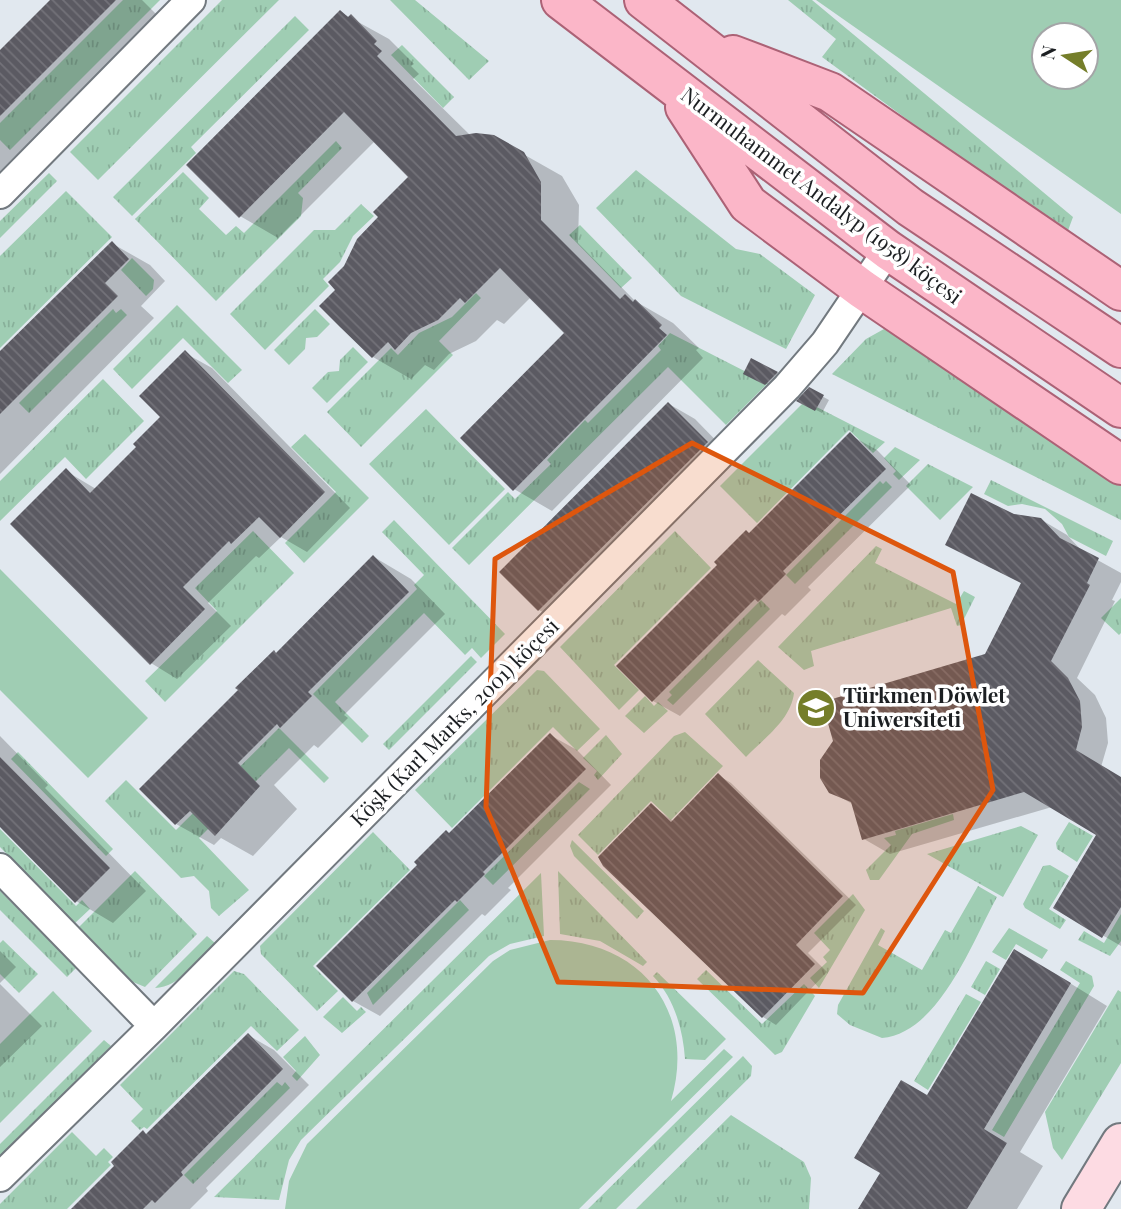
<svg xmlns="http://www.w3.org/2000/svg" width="1121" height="1209" font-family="'Playfair Display',serif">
	<defs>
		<pattern id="grass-tufts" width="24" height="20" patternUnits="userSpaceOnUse" patternTransform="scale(1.75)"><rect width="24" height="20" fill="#9fcdb3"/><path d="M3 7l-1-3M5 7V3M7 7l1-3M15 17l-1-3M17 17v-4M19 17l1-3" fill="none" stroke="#88b09a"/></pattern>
		<pattern id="building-back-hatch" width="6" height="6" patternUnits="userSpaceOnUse" patternTransform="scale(1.75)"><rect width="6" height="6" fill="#5b5a62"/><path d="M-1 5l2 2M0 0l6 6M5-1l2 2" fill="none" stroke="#737279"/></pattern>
	</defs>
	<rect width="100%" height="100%" fill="#e1e8ef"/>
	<path fill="url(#grass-tufts)" d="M123,0H160L10,150L0,140V123Z
		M222,0H279L98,180L70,152Z
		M390,0H415L489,61L469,80Z
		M788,0H812L1073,217L1066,236L822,57L836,39Z
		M295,16L309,30L191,147L196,153L132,216L113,197Z
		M402,45L454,97L443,108L391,55Z
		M336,141L342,148L298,193L303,198L301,216L216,301L135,219L183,172L209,198L199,209L226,235L236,226L244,233Z
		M636,170L736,249L760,254L815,295L786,349L681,296L596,208Z
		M49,173L57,181L0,238V221Z
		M66,191L112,237L0,348V256Z
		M361,204L374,216L353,236L340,262L323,279L329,286L265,350L230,314L314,230H335Z
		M580,225L632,278L621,288L569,235Z
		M132,258L154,280L153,289L146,296L121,270Z
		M476,293L481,298L439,341L453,355L361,447L327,412L391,348L398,355L419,333L452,317Z
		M177,305L242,370L228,383L183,338L132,389L113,369Z
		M113,309L116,313L121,309L127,315L29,413L19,403Z
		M315,309L330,324L317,337L306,338L305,349L289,365L274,350Z
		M884,329L893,331L1121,485V520L832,374L866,339Z
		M670,333L768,383L726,425L668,367L469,565L452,548L508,492L515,499L551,464L547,460L585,420L588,423L661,350L658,346Z
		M353,347L368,362L327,403L312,388L328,372L339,371L340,360Z
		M103,379L144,421L86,479L65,457L0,521V481Z
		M805,401L885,442L873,453L849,430L757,523L720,486Z
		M426,409L505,489L449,545L369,464Z
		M305,434L369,498L304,563L285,543L336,492L291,447Z
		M895,447L920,460L899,480L893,474L896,471L884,458Z
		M928,464L973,487L940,520L906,486Z
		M991,480L1113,541L1106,556L1069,537L1062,524L1045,509L1022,504L1008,506L984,494Z
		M880,481L883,484L886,481L892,487L795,584L786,575Z
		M394,520L505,634L481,658L472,648L465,655L424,613L335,702L369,736L362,743L313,694L417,589L414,585L424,575L382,532Z
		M253,531L294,573L165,702L145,681L217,611L195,588Z
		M675,531L711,568L614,665L639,690L619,710L560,647Z
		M876,546L882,549L875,563L956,604L964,591L975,597L961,625L957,626L951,608L811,651L814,666L804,670L778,647Z
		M1121,598V633L1119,635L1101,618Z
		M761,600L770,609L673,705L667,700L672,695L669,692Z
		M471,656L477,662L389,750L383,744Z
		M758,660L794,693C791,720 763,739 746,757L705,714Z
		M537,670L544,671L600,729L577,751L553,727L452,828L415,790Z
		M645,696L654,706L658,702L668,711L644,733L625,716Z
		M279,728L329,778L324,783L289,748L199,838L249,890L219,916L211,908L209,891L194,876L181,878L105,801L126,780L176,830Z
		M685,732L723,766L671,820L651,801L598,855L578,835L674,736Z
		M606,735L622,754L598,780L594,775L597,771L583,758Z
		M18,752L113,849L106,856L11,759Z
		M579,782L590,789L493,885L484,876Z
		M953,814L954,820L912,834L879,880H870L866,870L891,845L884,838L896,835L895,831Z
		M1069,822L1093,836L1077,862L1057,849L1056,843Z
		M1021,826L1038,835L1003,897L927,854Z
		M0,829L76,906L82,900L90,909L75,923L0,847Z
		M373,832L410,870L313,966L338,991L317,1011L261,954L260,946Z
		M572,840L644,911L637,919L574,856L570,846Z
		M1050,865L1069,876L1049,909L1066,920L1060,929L1025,908L1023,904L1043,866Z
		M135,871L197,934L145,987L133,982L79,927Z
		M558,871L647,962L643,966L600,941L560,934Z
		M541,873L544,936L510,944L489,956L301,1140L289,1160L279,1200L214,1197Z
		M978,886L997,897C972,942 939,1033 882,1038L850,1025L837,1014L838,1005L881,928L885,931L878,945L922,970L945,930L951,933Z
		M0,891L76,968L67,977L0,910Z
		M853,894L865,910L819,988L810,978L827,962L823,957L830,950L814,933Z
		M460,900L469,910L373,1005L367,993Z
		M1121,914V941L1110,956L1078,940L1084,931L1104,943Z
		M1009,928L1048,950L1042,959L1016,944L1006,960L992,952Z
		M207,936L215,943C198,960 180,987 155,988Z
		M3,940L38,974L19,993L0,974V943Z
		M986,961L1000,969L985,995L971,987Z
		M1066,961L1092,976L1094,986L1004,1137L992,1130L1080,983L1060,970Z
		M706,970L762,1024L804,984L815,996L782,1052L775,1055L697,979Z
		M234,971L244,974L299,1030L277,1051L251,1026L147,1129L144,1127L140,1130L131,1121L143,1109L120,1085Z
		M657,972L726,1039L705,1060L685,1059C683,1029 674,998 653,976Z
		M1118,990L1121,992V1063L1062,1160L1053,1148L1045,1112Z
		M53,991L92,1031L0,1123V1044Z
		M966,994L981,1002L928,1090L914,1081Z
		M343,997L357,1011L361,1007L366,1012L342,1033L323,1017Z
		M305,1036L320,1055L297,1081L292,1076L296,1071L283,1057Z
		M104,1040L111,1046L0,1157V1144Z
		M743,1056L752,1066L751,1076L616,1209H588Z
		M277,1082L282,1086L285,1082L290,1088L193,1184L184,1175Z
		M731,1115L804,1162L811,1178L809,1209H636Z
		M72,1132L96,1156L104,1148L113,1157L108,1162L111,1165L67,1209H0V1204Z"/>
	<path fill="#9fcdb3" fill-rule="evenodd" d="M816,0H1121V214ZM1044,35H1086V77H1044Z
		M0,569L148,718L88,778L0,690Z
		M550,940C642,940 697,1013 671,1101L724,1049L733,1057L579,1209H285L289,1181L307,1144L493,961L510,950Z"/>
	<path fill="#0003" d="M53,0H142L158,16L0,179V52Z
		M340,12L389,39L414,64L411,66L419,74L413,79L470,135L493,137L562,176L579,205L578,243L635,301L673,323L699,348L696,350L703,358L552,511L514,489L567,333L531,297L504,324L497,320L476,341L449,354L434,370L425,365L411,379L373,357L337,290L345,267L411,177L375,141L278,238L240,216Z
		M113,244L150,265L165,281L141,306L154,318L0,474V353Z
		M185,353L212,368L350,508L307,552L281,537L259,558L256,556L208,603L231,626L177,679L151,663L66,471L96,489L138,447L162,417Z
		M752,360L783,376L772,387L745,373Z
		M809,389L829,400L822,413L799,401Z
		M669,404L695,419L733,458L565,625L539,610Z
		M850,435L877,450L911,485L808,587L811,590L785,616L782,614L680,716L653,701L750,535Z
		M1013,516L1040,519L1067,535L1083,552L1121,573V582L1112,600L1115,601L1077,678L1095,695L1106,718L1108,743L1101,767L1121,779V946L1056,908L1099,834L1052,807L890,854L864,839L854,805L830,791L986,656L1023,584L974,559Z
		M374,557L411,579L445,614L344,715L348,718L318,748L314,745L274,785L297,809L253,856L221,838L214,845L176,824L277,654Z
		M550,735L577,750L611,785L508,888L511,890L485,916L482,914L380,1016L353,1001L319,966Z
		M0,736L48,785L45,788L146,891L113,923L76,901L0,825Z
		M718,775L731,783L856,905L808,953L827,972L776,1025L763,1017L651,805L673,821Z
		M0,951L16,967L0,983Z
		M1052,972L1107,1006L1020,1152L1043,1166L1017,1209H860Z
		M0,984L42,1026L0,1067Z
		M248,1035L274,1050L309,1085L206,1188L208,1191L190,1209H74L117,1166L144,1133L148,1135Z"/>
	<path fill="url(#building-back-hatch)" d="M50,0H116L0,116V50Z
		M340,10L348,17L351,14L377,41L374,44L382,51L377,56L456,136L476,133L494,135L524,152L541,182V220L620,299L625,294L633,302L635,299L662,325L659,328L667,335L513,491L460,438L564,333L500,268L465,303L460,298L438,320L411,333L395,350L388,342L372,358L340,327L319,306L335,290L328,282L344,266L357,239L378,217L373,212L408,177L344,112L239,218L186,165Z
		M112,241L129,259L105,283L118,296L0,414V351Z
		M185,350L325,492L280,538L259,517L231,544L229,541L183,587L205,609L150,665L10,524L66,468L90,493L136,447L133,444L160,417L139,396Z
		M751,358L778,372L765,385L743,374Z
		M809,387L824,395L815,411L796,401Z
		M668,402L708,442L538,611L499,572Z
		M850,432L886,469L783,571L786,574L758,602L755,599L652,702L616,666L717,565L714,562L746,530L749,533Z
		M971,493L1014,514L1041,518L1060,538L1099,558L1087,583L1090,585L1051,661L1068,678L1080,701L1082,727L1076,750L1121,777V907L1102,938L1053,908L1096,835L1024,792L862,840L851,802L829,793L820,778V760L833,741L822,702L985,654L1021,583L945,545Z
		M373,555L409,592L308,692L312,696L280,728L277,724L238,763L260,786L215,836L190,811L175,825L139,789L238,690L235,688L274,650L276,653Z
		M550,733L586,769L483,872L485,874L457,902L455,900L352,1002L316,966L417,865L414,862L446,830L449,833Z
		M0,757L110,868L75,903L0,827Z
		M718,773L843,896L796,945L815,964L762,1018L603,866L598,857L651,803L671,822Z
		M1014,949L1071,983L984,1129L1007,1143L967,1209H858L880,1173L854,1158L901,1080L927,1095Z
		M248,1033L283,1069L181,1172L183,1175L155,1203L152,1200L143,1209H71L114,1166L111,1162L143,1130L146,1134Z"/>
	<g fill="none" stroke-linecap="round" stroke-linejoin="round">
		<defs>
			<path id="street" d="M0,194L191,0
				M0,868L154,1026
				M0,1177L154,1026L787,387L825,343L888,250"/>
			<path id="secondary" d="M1081,1209L1121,1143"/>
			<path id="primary" d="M561,0L888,250L1121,408
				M644,0L910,207L1121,348
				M733,55L830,92L1121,291
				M685,107L748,204L862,289L1121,465"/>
		</defs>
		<use href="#street" stroke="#72797f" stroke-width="32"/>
		<use href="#secondary" stroke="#72797f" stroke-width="42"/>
		<use href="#primary" stroke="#ac6276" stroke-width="42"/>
		<use href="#street" stroke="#fff" stroke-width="28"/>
		<use href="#secondary" stroke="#fddbe3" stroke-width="38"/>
		<use href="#primary" stroke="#fbb6c8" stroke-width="38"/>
	</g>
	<path fill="#de560d" fill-opacity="0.2" stroke="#de560d" stroke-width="5" stroke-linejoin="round" d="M692,443L953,572L993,790L863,993L558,982L486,807L495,559Z"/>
	<defs>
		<symbol id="university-disc" viewBox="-11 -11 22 22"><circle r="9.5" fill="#757e2a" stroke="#fff"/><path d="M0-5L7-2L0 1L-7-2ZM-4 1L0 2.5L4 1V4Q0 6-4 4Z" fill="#fff"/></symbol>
	</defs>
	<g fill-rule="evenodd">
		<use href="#university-disc" x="794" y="686" width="44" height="44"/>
	</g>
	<g text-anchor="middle" stroke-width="7" stroke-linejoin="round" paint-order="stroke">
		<g font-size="21" fill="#1c1f22" stroke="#fff">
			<text transform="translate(821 196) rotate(37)" y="7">Nurmuhammet Andalyp (1958) köçesi</text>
			<text transform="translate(455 723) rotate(-45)" y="7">Köşk (Karl Marks, 2001) köçesi</text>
		</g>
		<g font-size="21" font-weight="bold" fill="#1c1f22" stroke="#fff" text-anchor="start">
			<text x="843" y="703">Türkmen Döwlet<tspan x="843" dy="24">Uniwersiteti</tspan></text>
		</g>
	</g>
	<g transform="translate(1065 56) rotate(282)"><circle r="33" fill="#ffffff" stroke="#a4a5a7" stroke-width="2"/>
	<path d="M0-5L12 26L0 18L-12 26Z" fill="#757e2a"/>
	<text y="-10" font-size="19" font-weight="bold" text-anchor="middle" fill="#1c1f22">N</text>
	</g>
</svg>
